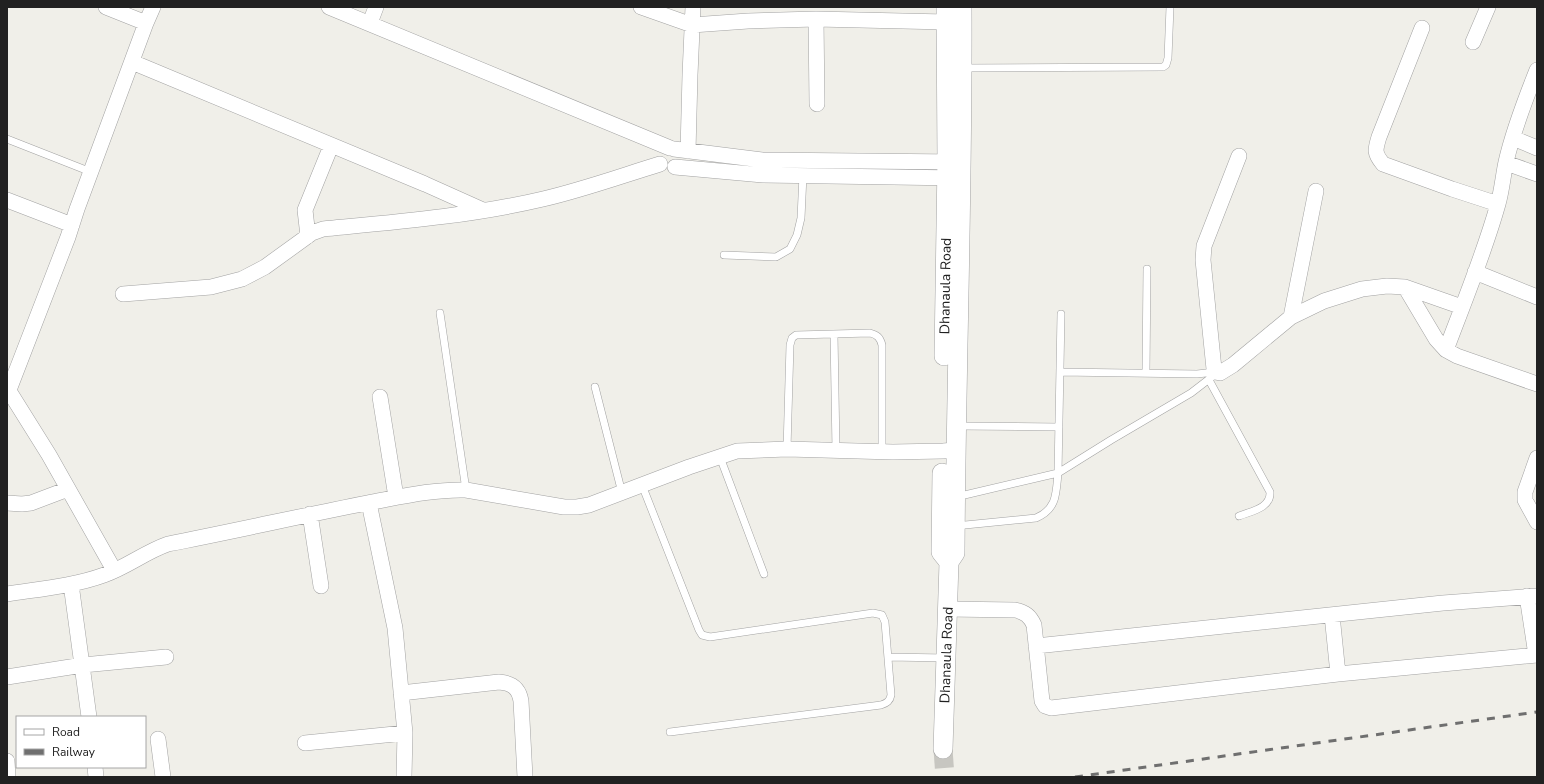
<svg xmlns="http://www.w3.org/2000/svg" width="1544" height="784" font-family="'Nunito Sans',sans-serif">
	<rect width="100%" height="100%" fill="#f0efe9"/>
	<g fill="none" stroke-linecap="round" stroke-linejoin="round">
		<path stroke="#c7c6c1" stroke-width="19" stroke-dasharray="19 10" stroke-linecap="butt" d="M943,749L945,777"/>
		<defs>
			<path id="service" d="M962,68L1163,67L1166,65L1168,58L1170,7
				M7,139L91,172
				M724,255L776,257L790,249L797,235L801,218L803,175
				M440,313L466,490
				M834,334L836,450
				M1060,372L1197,374L1215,372
				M1146,372L1147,269
				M1209,380L1270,492C1271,508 1252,511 1239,516
				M595,387L622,493
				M958,426L1059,427
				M787,449L790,345L792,338L796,335L870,333C877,335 880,337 882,345V451
				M720,457L764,574
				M642,485L699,630L702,635L710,637L873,613L882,615L885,622L891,695C890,701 887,703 881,705L670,732
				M956,497L1058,473L1111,440L1191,393L1217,373
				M955,526L1036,518C1057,509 1056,494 1058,473L1061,314
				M888,657L946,658"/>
			<path id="minor" d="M106,7L146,23
				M329,7L670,148
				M641,7L692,25L748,21L816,19L946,22
				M816,19L817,104
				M370,23L376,7
				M1422,28L1379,137C1375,150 1374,153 1383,164L1452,189L1498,204
				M1473,42L1488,7
				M132,62L425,184L483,210
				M1513,138L1537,148
				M674,149L762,160L957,162
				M688,151L690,75L693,7
				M1239,156L1204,246L1203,260L1214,369L1215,372L1220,373L1233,365L1291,317L1324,301L1362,289L1387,286L1405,287L1462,307
				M1506,163L1537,174
				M675,167L763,175L958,178
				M7,200L72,225
				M308,236L305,210L331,146
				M1475,272L1537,297
				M1405,287L1436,339L1446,350L1457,356L1537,384
				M123,294L211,287L242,279L265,267L312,233L323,229C396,222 471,216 543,199C582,190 621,176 660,164
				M1291,317L1316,191
				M1446,350C1464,302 1484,254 1498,204C1502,190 1503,176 1506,162C1513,131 1525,100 1537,70
				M9,391L49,455L114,570
				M7,395L68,237L77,209L146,23L153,7
				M380,397L396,497
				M1537,458L1525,492V500L1537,522
				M7,503L22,504L31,503L68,489
				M369,503L395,628L405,733L404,777
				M310,514L321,586
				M71,584L89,717
				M7,594C39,589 74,586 104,575C127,567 145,552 168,544C235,531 301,516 367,503C400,497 433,489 466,490L564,507H577L589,505L689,467L737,451L787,449L893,452L943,451L956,450
				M1527,596L1536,655
				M948,609L1015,610C1025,612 1030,616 1034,625L1042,701L1045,706L1051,708L1338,674L1537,655
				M1332,615L1338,674
				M1036,646L1443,603L1537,596
				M7,677L83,665L166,657
				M401,693L499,682C512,683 519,688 521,701L525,777
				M158,739L163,777
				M305,743L405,733
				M7,761L8,777
				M95,767L96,777"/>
			<path id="tertiary" d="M944,356L947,162L946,7
				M942,473L941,552L949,562
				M943,749L949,562L955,553C956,371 963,189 962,7"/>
		</defs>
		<use href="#service" stroke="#a2a2a2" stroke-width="8"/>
		<use href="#minor" stroke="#a2a2a2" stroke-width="16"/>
		<use href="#tertiary" stroke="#a2a2a2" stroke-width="20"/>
		<use href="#service" stroke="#fff" stroke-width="7"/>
		<use href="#minor" stroke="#fff" stroke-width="15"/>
		<use href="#tertiary" stroke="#fff" stroke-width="19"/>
		<path stroke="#6f6f6f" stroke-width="3" stroke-dasharray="8 8" stroke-linecap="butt" d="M1075,777L1537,712"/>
	</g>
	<g text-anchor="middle" stroke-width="3.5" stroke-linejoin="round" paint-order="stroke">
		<g font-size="14" fill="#212121" stroke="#fff">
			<text transform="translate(945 286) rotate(-89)" y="5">Dhanaula Road</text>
			<text transform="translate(946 655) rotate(-88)" y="5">Dhanaula Road</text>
		</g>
	</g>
	<rect width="1544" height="784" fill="none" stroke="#212121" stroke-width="16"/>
	<rect x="16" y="716" width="130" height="52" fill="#ffffff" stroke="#a6a6a6"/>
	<rect x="24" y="729" width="20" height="6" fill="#ffffff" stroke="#a6a6a6"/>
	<text x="52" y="736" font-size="12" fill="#212121">Road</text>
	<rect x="24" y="749" width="20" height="6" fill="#6f6f6f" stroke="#a6a6a6"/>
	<text x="52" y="756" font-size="12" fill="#212121">Railway</text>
</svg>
